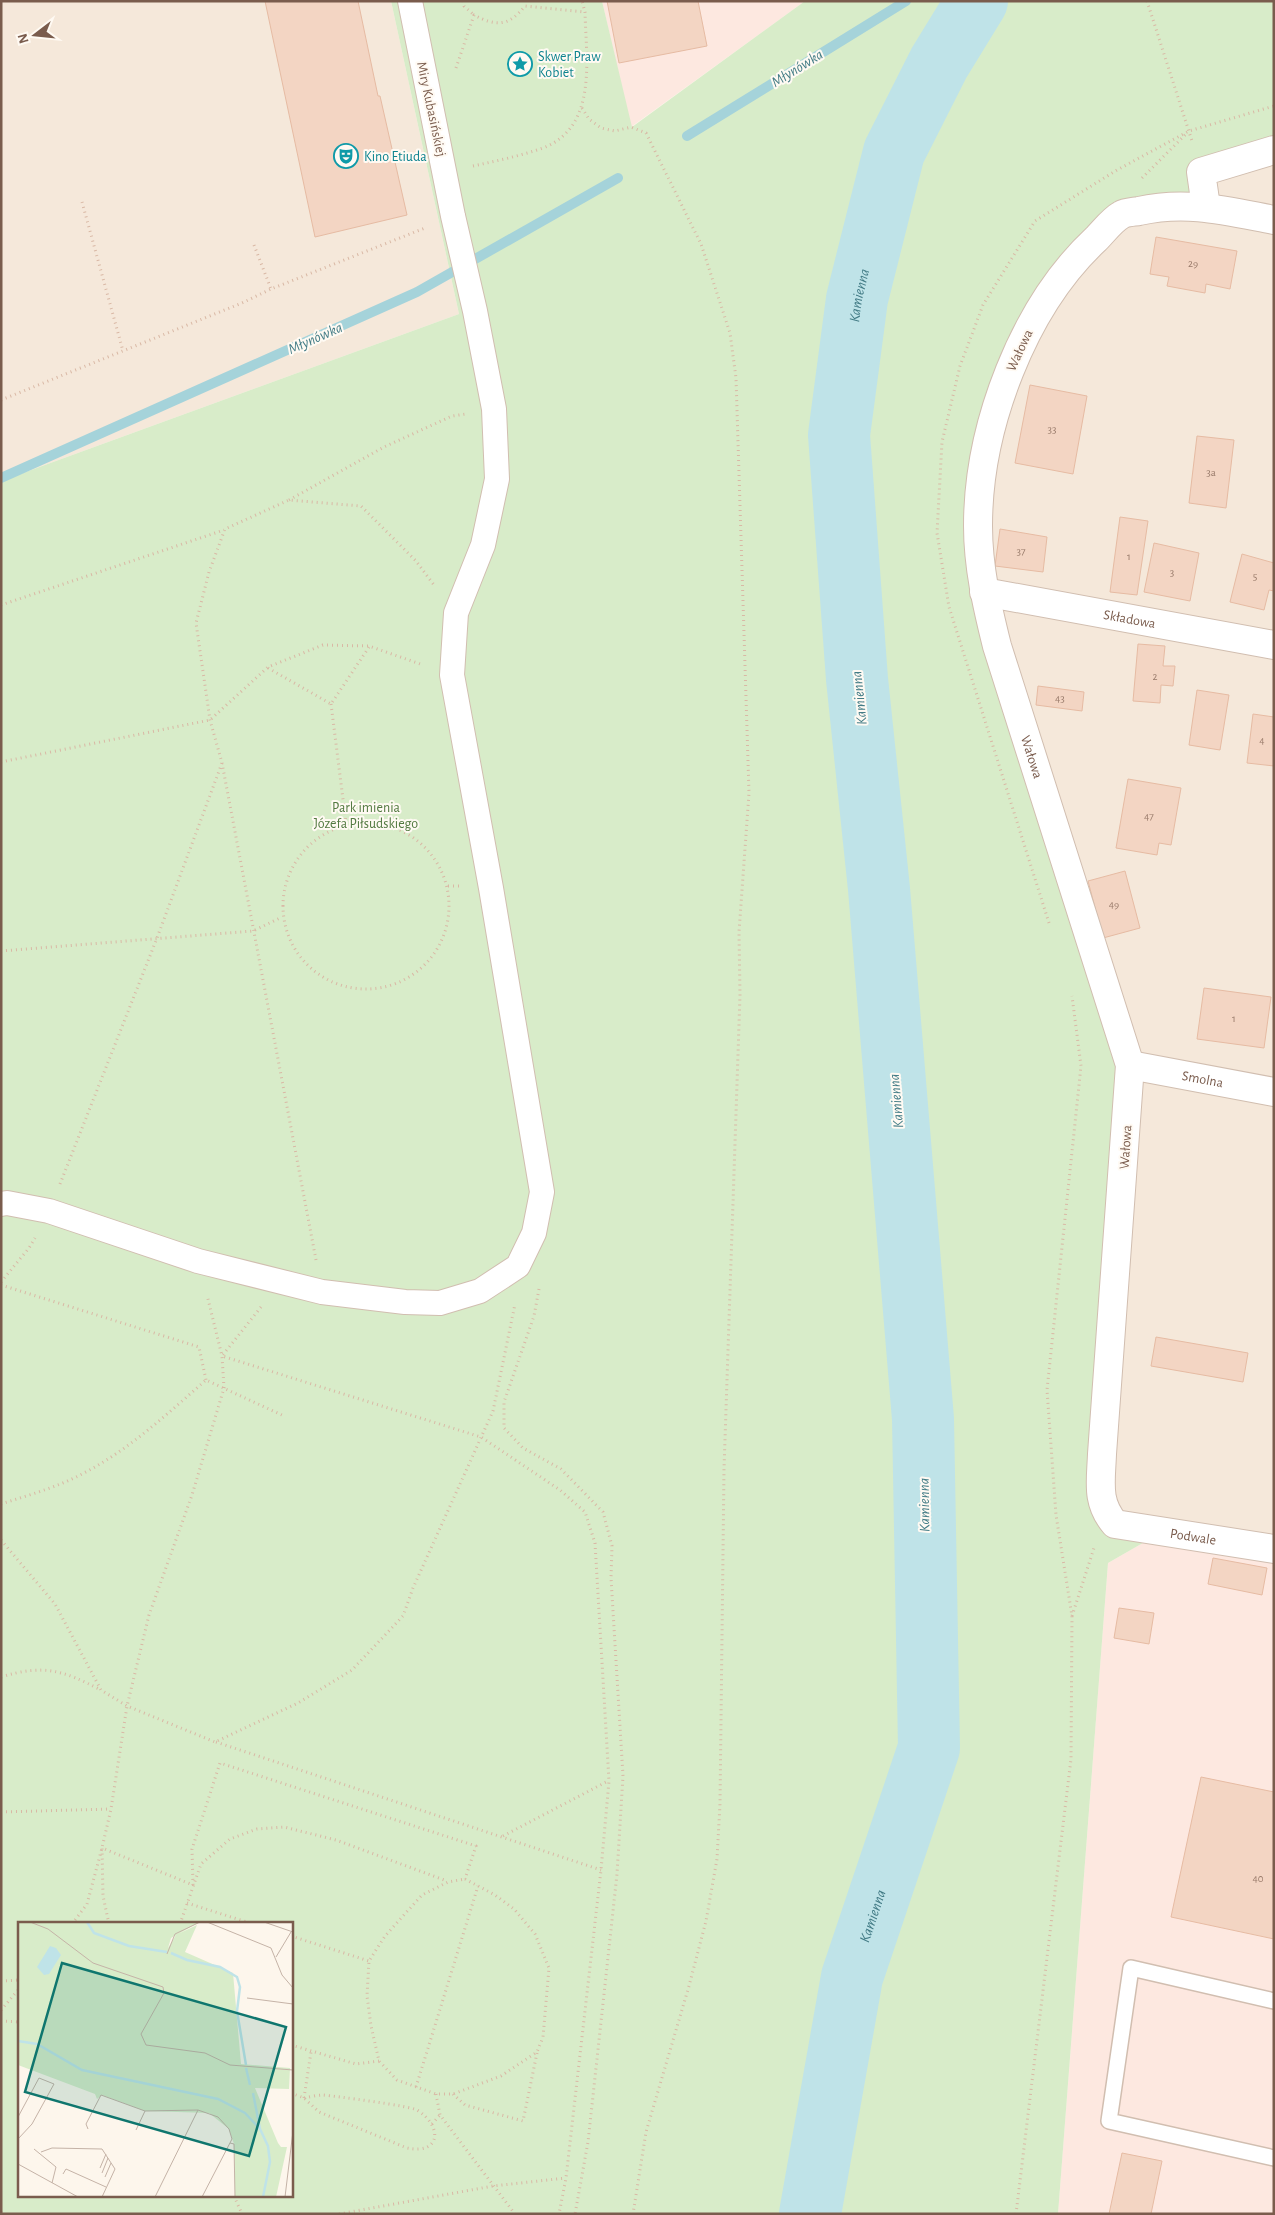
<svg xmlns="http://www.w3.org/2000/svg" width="1275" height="2215" font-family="'Alegreya Sans',sans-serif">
	<rect width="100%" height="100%" fill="#fdf6ec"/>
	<path fill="#f5e8da" d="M1,1H391L459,314L1,481Z
		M1274,150V1560L1155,1536L1101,1499L984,592L990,438L1076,257L1201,172Z"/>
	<path fill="#fde8e0" d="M602,1H805L631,127Z
		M1155,1536L1274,1560V2214H1058L1108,1563Z"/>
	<path fill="#d8ecc9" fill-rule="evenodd" d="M391,1H602L632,127L805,1H1274V150L1201,172L1206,207L1121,215L1076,257L1003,387L984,592L1130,1065L1101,1499L1155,1536L1108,1563L1058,2214H1V481L459,314ZM19,1924H291V2196H19Z"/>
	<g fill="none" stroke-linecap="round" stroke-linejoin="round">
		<path stroke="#a5d3da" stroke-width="10" d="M687,136L906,1
			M1,478L417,292L618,178"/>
		<path stroke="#bfe3e8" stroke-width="62" id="s1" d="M810,2214L852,1977L929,1748L923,1419L879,889L857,679L839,435L857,299L894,152L939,63L977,1"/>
	</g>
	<path fill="#f3d5c3" stroke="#e6bba3" d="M265,1H358L378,96H380L407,215L315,237Z
		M607,1H698L707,46L619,63Z
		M1156,237L1237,251L1230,289L1206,284L1205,293L1167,286L1169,277L1150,274Z
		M1030,385L1087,396L1073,474L1015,463Z
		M1197,436L1234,440L1226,508L1189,503Z
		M1120,517L1148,521L1137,595L1110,592Z
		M1000,529L1047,537L1043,572L995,566Z
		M1154,543L1199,553L1190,601L1144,592Z
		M1242,554L1274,563V591L1269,590L1264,610L1230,602Z
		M1138,644L1165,646L1163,666H1175L1173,686L1161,685L1160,703L1133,701Z
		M1038,686L1084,692L1082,711L1036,705Z
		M1197,690L1229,695L1220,750L1189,745Z
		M1253,714L1274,717V766L1247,763Z
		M1128,779L1181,788L1171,845L1159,843L1157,855L1116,848Z
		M1125,871L1140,928L1103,938L1088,881Z
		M1204,988L1271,997L1264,1048L1197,1039Z
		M1156,1337L1248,1353L1243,1382L1151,1366Z
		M1213,1558L1267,1568L1262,1595L1208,1584Z
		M1119,1608L1154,1613L1149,1644L1114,1638Z
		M1201,1777L1274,1792V1939L1171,1917Z
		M1122,2153L1162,2161L1151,2214H1109Z"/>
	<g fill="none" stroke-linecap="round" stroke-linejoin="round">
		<defs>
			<path id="service" d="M1274,2001L1131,1968L1109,2121L1274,2158"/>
			<path id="pedestrian" d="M1,1204L7,1203L49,1211L198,1261L322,1292L405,1302L440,1303L480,1291L518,1266L534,1233L542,1192L491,888L452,675L456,613L483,545L497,479L494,409L475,311L453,216L410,1"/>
			<g id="minor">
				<path d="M1206,207L1201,172L1274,150"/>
				<path id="s2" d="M1274,220C1227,211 1187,200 1139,211C1134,212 1126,212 1121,215C1112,220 1104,231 1096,239C1023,307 978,427 978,526C978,567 987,606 997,646L1130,1065L1102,1454C1101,1482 1096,1502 1115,1524L1274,1549"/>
				<path id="s3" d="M984,592L1274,645"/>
				<path id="s4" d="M1130,1065L1274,1092"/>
			</g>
		</defs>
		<use href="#service" stroke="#d1beb0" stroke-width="18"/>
		<use href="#pedestrian" stroke="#d1beb0" stroke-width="26"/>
		<use href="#minor" stroke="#d1beb0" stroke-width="30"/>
		<path stroke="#d9b8a5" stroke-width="3" stroke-dasharray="1 4" stroke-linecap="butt" d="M463,1L464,6L474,15
			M1147,1L1192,141
			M456,68L474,15C497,27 509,26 525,6L585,12
			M582,108L589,119L601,128L615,131L631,127L646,133L701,244L730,333L736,378L749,793L739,932L740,995L724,1469L720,1804L717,1859L706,1921L689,1986L646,2132L633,2214
			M473,166C496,161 520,156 543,148C598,127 586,59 585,12L582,1
			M1142,178L1187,133
			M82,202L123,351
			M254,245L271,289L425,228
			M1,400L242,303L271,289
			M289,500L384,447L452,416L466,414
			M1,605L224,530
			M268,668L331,704L369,647
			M331,704L346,823
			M1,762L210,720L268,667L323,645L369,646L423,665
			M283 906a83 83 0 1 1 166 0a83 83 0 1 1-166 0Z
			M448,886H460
			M1049,923L949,607L937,533L942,442L960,366L983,305L1035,221L1117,170L1189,131L1274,106
			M1,951L253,931L282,917
			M60,1184L157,938L222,763
			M316,1260L222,763L210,720L196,623L209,572L225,529L289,500L361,506L416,561L434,585
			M1,1282L29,1248L35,1238
			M1,1285L199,1347L206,1380
			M539,1289L534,1316L504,1402V1428L523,1448L561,1469L603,1512L612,1546L611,1578L623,1776L617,1874L588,2142L575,2214
			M261,1307L222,1356L481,1437L560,1490L585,1512L595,1543L609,1781L601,1870L566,2178L559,2214
			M1,1504C29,1495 58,1487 84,1473C130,1449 167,1414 206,1380L284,1416
			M1,1540L55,1604L101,1690L127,1706L215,1742L298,1703L352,1670L403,1616L413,1588L493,1411L515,1304
			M1072,1616L1094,1548
			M1,1677C44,1664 62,1670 101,1690
			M216,1742L601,1870
			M1,1812L111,1809
			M503,1836L608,1781
			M465,1879L495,1895L514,1909L535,1934L549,1968L543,2037L537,2052L501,2076L453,2094H436L397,2080L379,2061L371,2026L367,1996L369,1961L385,1936L422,1895L448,1882Z
			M187,1903L253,1924
			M72,1924L87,1904L102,1848L111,1809L127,1706L149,1615L192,1495L224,1388L222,1356L207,1295
			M109,1924L103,1896L102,1848L193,1885L192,1849L220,1763L476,1846L465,1879
			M180,1924L201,1864L230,1839L257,1829L284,1827L336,1840L447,1881
			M291,1936L369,1961
			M1,1981L19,1980
			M1,2010L19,1989
			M1,2021L19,2022
			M291,2045L356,2064L379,2061
			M416,2087L478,1886
			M291,2093L304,2098L319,2112L407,2148C441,2155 443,2126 417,2110C411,2106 334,2096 323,2095C317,2095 310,2097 304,2098
			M436,2094L440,2115L515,2214
			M453,2094L465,2105L523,2121L537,2053
			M304,2098L311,2052
			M432,2124L440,2115
			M234,2196L242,2214
			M1,2212L4,2214
			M339,2214L493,2186L566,2178
			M1016,2214L1071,1759L1072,1616L1056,1515L1047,1390L1081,1066L1072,996"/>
		<use href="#service" stroke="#fff" stroke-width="15"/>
		<use href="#pedestrian" stroke="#fff" stroke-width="24"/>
		<use href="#minor" stroke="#fff" stroke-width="28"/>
	</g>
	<defs>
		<symbol id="sight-ring" viewBox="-11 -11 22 22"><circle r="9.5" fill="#fffaf3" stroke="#0f9aa8" stroke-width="1.5"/><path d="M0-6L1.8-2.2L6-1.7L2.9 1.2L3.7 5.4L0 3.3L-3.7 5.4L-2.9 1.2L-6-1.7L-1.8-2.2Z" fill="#0f9aa8"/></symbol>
		<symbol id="theatre-ring" viewBox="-11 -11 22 22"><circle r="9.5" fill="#fffaf3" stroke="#0f9aa8" stroke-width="1.5"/><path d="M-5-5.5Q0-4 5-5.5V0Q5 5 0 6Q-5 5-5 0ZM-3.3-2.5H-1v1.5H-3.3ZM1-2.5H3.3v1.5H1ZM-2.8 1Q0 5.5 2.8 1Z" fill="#0f9aa8"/></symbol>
	</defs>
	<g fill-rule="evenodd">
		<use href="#sight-ring" x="506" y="50" width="28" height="28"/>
		<use href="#theatre-ring" x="332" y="142" width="28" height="28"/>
	</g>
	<g text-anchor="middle" stroke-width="4" stroke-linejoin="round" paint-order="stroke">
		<g font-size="11" fill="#987a6a">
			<text x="1193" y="267">29</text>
			<text x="1052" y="433">33</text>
			<text x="1211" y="476">3a</text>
			<text x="1021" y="555">37</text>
			<text x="1129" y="560">1</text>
			<text x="1172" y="576">3</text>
			<text x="1255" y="580">5</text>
			<text x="1155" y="680">2</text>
			<text x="1060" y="702">43</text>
			<text x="1262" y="744">4</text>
			<text x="1149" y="820">47</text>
			<text x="1114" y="908">49</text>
			<text x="1234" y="1022">1</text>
			<text x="1258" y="1882">40</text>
		</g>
		<g font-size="14" fill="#0d838f" stroke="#fffaf3" text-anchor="start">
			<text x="538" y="61">Skwer Praw<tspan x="538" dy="16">Kobiet</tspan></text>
			<text x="364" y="161">Kino Etiuda</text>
		</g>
		<g font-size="14" fill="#7a5c4d" stroke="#fffaf3">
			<text transform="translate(432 109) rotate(78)" y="5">Miry Kubasińskiej</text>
			<text transform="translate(1019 350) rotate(-65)" y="5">Wałowa</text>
			<text dy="5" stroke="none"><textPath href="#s3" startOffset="148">Składowa</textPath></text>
			<text dy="5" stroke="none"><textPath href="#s2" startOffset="746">Wałowa</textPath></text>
			<text dy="5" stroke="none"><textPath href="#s4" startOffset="74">Smolna</textPath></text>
			<text transform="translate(1125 1147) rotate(-86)" y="5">Wałowa</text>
			<text dy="5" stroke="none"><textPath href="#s2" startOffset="1612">Podwale</textPath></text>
		</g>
		<g font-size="14" fill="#537a41" stroke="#fffaf3">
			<text x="366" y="812">Park imienia<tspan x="366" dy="16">Józefa Piłsudskiego</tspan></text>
		</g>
		<g font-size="15" font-style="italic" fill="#437c86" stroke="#fffaf3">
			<text transform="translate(797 68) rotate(-32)" y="5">Młynówka</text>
			<text dy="5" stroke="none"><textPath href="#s1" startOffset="1940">Kamienna</textPath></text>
			<text transform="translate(315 338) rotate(-24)" y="5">Młynówka</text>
			<text transform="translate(859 698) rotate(-96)" y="5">Kamienna</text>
			<text transform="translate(896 1101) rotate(-95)" y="5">Kamienna</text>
			<text transform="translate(924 1505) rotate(-91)" y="5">Kamienna</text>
			<text dy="5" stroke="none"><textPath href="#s1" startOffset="305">Kamienna</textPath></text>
		</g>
	</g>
	<g transform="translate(18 1922)">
		<rect width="275" height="275" fill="#fdf6ec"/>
		<path d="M0,0H182L153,16L150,26L158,13L179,3L167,30L215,51L223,142L272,146L271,167L237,166L260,221L263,225H269L258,275H217L216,222L211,207L191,191L127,189L84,173L79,177L77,172L0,143Z" fill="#d8ecc9"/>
		<path d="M32,24L38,26L43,33L31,52L26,53L19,45Z" fill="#bfe3e8"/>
		<path fill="none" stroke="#bfe3e8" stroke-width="2.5" d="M69,0L76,11L111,24L149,30M153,31L169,38L202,45L219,55L222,65L219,89L228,143M0,119L19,122L64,148L200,177L227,191L242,207L250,224L252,240L245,275M228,146L232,163M235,171L242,207"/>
		<path fill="none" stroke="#c5b3a7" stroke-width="1" d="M12,0L30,7L75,41L145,65L146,71L123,112L128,123L187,131L212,143L275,148M189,0L253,26L264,53L275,66M246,0L275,10M149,32L157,12L182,0M258,35L273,10M229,76L275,82M0,195L21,156L36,162L14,202L0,217M70,207L68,202L83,173L127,189L180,188L200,195L211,207L214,217L184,275M118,208L127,189M212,221L216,222L217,275M16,227L38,245L34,261M23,230L34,226L84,227L97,247L84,275M0,242L60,275M82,246L88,232M84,251L90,236M45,252L48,247L88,265M87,255L93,241M137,275L180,188M267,275L275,209"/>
		<path fill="#0f766e" fill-opacity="0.15" stroke="#0f766e" stroke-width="2.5" d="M44,41L268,105L231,234L7,170Z"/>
		<rect width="275" height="275" fill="none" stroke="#7a5c4d" stroke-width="2.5"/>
	</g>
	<rect width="1275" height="2215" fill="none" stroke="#7a5c4d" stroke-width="5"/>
	<g transform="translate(35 35) rotate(254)" stroke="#fffaf3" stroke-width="4" paint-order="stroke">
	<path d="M0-4L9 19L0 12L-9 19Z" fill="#7a5c4d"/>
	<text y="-8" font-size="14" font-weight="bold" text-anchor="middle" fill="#7a5c4d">N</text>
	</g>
</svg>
